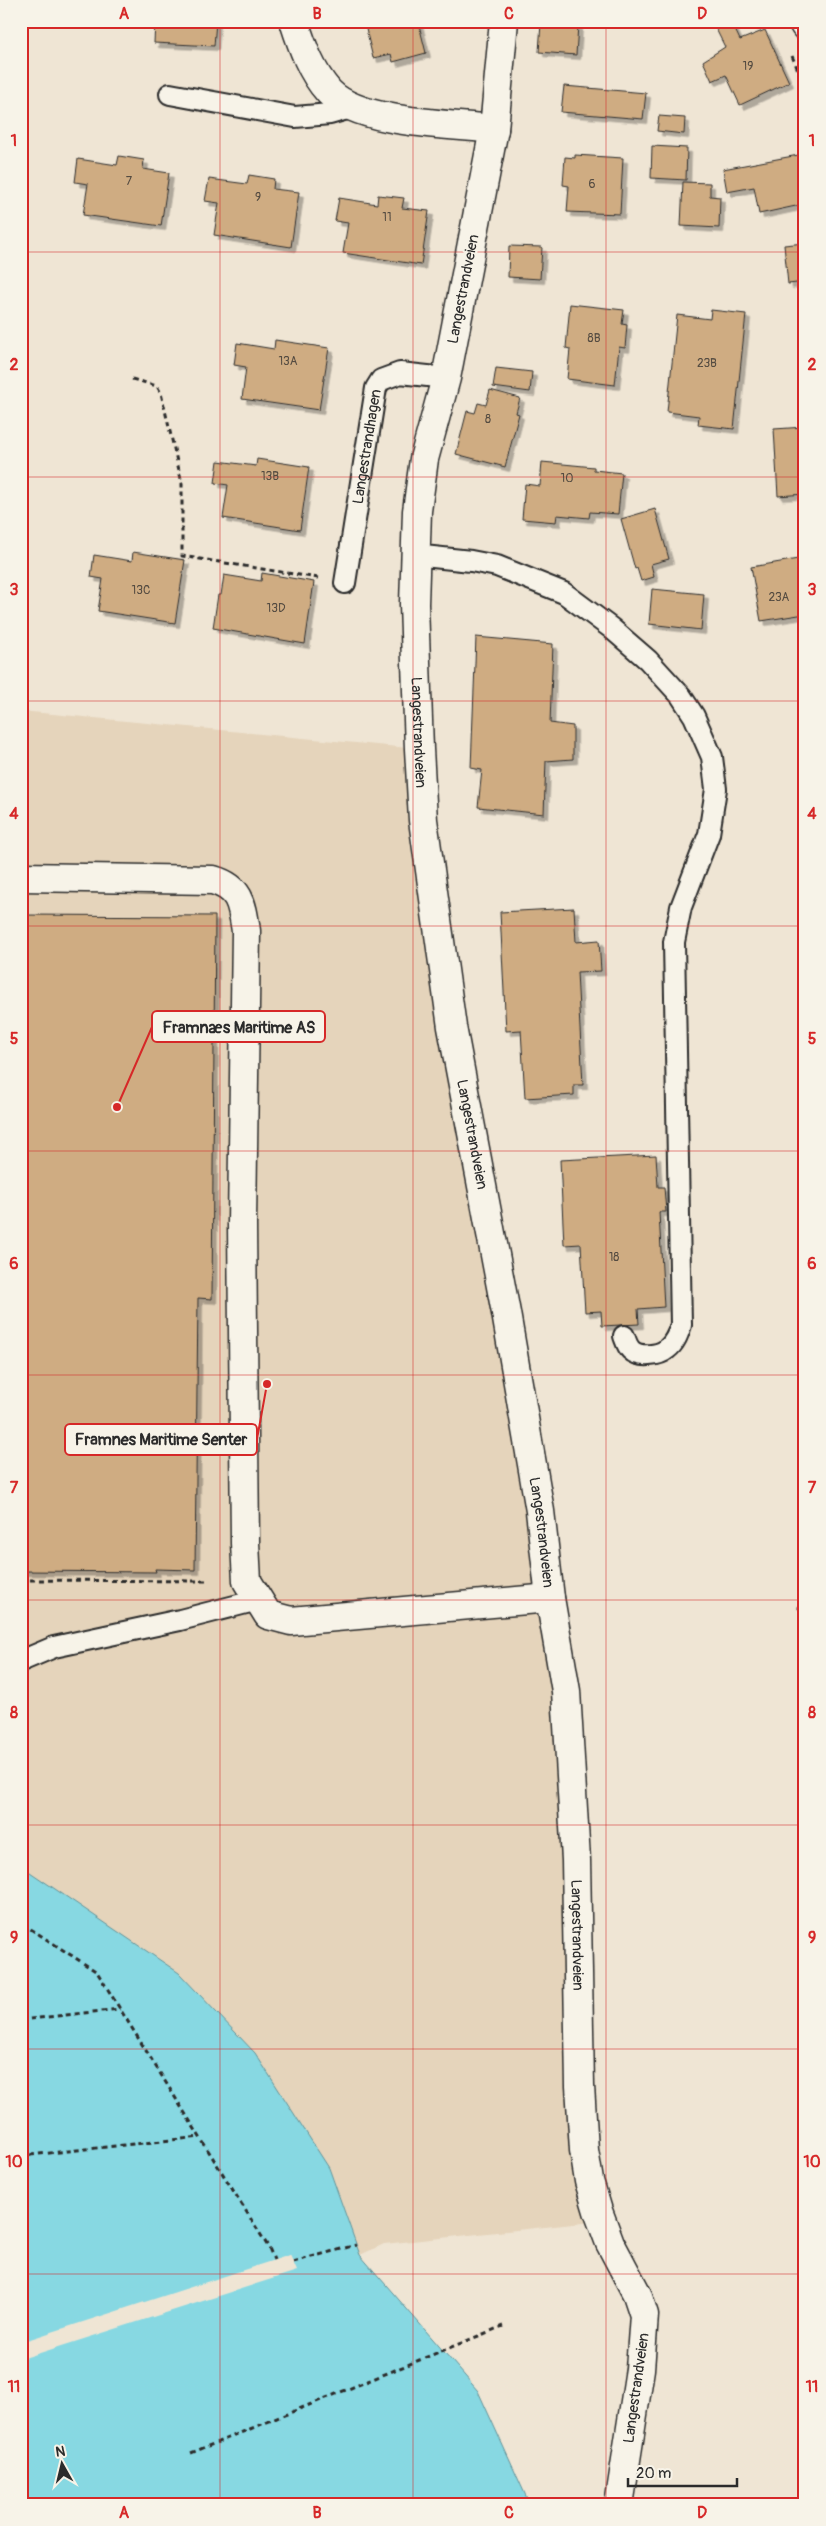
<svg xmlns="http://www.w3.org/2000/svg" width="826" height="2526" font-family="Pangolin,sans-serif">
	<defs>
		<filter id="shadow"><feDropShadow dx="4.5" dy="4.5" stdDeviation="0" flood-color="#0004"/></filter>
	</defs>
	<rect width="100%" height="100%" fill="#efe5d4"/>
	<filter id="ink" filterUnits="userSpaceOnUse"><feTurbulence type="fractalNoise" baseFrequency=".02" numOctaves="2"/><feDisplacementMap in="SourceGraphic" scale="10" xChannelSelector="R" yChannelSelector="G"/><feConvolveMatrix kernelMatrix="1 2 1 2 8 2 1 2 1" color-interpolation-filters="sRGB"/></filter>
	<g filter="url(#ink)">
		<path fill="#e5d4bb" d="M21,711L419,749L550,1598L602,2221L384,2244L360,2255L329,2168L27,1870L23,1924H21Z"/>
		<path fill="#87d8e2" stroke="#629399" d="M27,1870L179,1973L255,2053L329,2168L360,2255L478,2391L530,2505H21V1924H23Z"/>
		<path fill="#efe5d4" d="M290,2255L297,2271L21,2359V2342Z"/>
		<path fill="#cfac82" stroke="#2b2b2b" filter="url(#shadow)" d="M155,21H216L214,46L154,43Z
			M364,21H418L426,53L393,62L391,54L373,58Z
			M712,21H731L740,40L765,30L789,82L740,105L726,75L712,81L703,61L725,47Z
			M541,23L578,25L576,55L539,52Z
			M564,86L646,93L643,119L561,112Z
			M659,116L685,118L684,134L657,131Z
			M652,146L687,148L686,180L651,178Z
			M804,154L805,204L759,214L754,187L727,192L723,169Z
			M575,155L623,158L620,214L567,212L569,186L563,185L565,157L575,158Z
			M119,156L144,160L143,169L169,173L161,226L83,215L88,184L75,182L78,159L117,165Z
			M249,175L274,179L273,189L299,192L291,247L214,235L219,203L205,201L209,179L247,184Z
			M683,182L710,183V196L720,197L719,228L681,226Z
			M378,195L404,198L402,208L429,211L421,265L343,253L348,223L335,221L339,198L377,204Z
			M805,243V282L788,284L784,245Z
			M509,246L542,247L540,279L508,277Z
			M570,304L624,310L622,324L627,325L625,348L619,347L615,385L567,379L570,349L566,348Z
			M711,310L746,314L734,429L698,425L699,416L667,412L677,315L710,319Z
			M275,340L329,348L319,410L242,399L246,367L234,365L237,343L274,349Z
			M496,368L532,372L530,392L493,387Z
			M490,390L520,398L516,413L519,414L505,467L456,454L467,411L475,413L478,403L486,405Z
			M805,427V494L778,496L774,429Z
			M257,459L309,467L300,530L223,518L228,485L215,483L218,461L256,466Z
			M542,462L594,467V470L622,473L618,514L590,512L589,518L557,515L556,522L522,519L525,484L540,486Z
			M655,509L669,559L651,564L654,577L641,581L637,568L635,569L621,519Z
			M133,552L185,560L175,623L98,611L103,579L91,577L94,555L132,561Z
			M798,559L801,579H805V614L761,621L751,567Z
			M262,573L314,582L305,644L213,628L218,595H221L224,575L261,581Z
			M652,589L704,594L701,630L649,624Z
			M476,637L553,644L550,723L573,726V759L546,761L544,814L478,807L482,770L471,768Z
			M574,908L576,942L599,940L601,971L577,972L583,1085H574V1095L525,1098L521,1030L506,1031L500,912Z
			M21,915L215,916L212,1299L198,1298L195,1570L155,1569L156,1572L21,1571Z
			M656,1155L658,1187H664L666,1212H659L664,1307L638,1309L639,1324L602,1326L601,1311L585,1312L581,1244L564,1245L560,1160Z
			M800,1589H805V1610L798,1609Z"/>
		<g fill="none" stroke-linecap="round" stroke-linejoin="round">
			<defs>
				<g id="service">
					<path d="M170,94L295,117L330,114L351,108"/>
					<path d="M414,555L471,561L497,566L564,593L611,628L648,660L681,696L694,716L712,757L716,789L709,834L681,907L674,942L681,1325C678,1334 675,1343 667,1349C659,1356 639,1358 631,1350C627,1346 626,1341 624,1336"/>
					<path id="s1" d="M345,583L376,388L381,380L400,373L446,378"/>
					<path d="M21,1661L54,1647L180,1620L258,1600"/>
				</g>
				<g id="minor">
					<path d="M294,21C302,46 311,72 329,92C360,124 451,124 494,129"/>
					<path id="s2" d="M504,21L494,129L446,378L424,459L417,511L414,604L419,749L423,820L452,1027L506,1313L540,1511L550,1598L566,1691L576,1860L580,2086L584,2150L589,2181L598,2211L610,2243L637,2294L644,2315L640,2369L619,2505"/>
					<path d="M21,877L213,880C241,888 242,905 246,931L242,1224L245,1543L247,1581L268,1615L291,1621L550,1598"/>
				</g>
				<path id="secondary" d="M802,21L805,26"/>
			</defs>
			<use href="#service" stroke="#2b2b2b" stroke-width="24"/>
			<use href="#minor" stroke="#2b2b2b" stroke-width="31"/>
			<use href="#secondary" stroke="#2b2b2b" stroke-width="31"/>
			<path stroke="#2b2b2b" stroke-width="3" stroke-dasharray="5 4" stroke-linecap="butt" d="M792,56L805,86
				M132,379L157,386L161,393L182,483V556L318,578
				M21,1580L209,1581
				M23,1924L97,1972L269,2248L274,2260
				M21,2020L120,2009
				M21,2156L200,2137
				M293,2262L356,2245
				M191,2453L503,2326"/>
			<use href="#service" stroke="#f7f3e8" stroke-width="20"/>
			<use href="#minor" stroke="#f7f3e8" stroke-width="28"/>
			<use href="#secondary" stroke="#f7f3e8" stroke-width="28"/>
		</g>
	</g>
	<path fill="none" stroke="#d62828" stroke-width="1" stroke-opacity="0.55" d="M220,21V2505M413,21V2505M606,21V2505M21,252H805M21,477H805M21,701H805M21,926H805M21,1151H805M21,1375H805M21,1600H805M21,1825H805M21,2049H805M21,2274H805"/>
	<g text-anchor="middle" stroke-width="4.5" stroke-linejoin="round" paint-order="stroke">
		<g font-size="12" fill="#544b41">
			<text x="748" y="70">19</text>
			<text x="129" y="185">7</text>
			<text x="592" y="188">6</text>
			<text x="258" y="201">9</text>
			<text x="387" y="221">11</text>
			<text x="594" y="342">8B</text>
			<text x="288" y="365">13A</text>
			<text x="707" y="367">23B</text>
			<text x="488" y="423">8</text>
			<text x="270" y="480">13B</text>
			<text x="567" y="482">10</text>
			<text x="141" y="594">13C</text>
			<text x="779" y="601">23A</text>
			<text x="276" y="612">13D</text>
			<text x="614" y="1261">18</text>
		</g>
		<g font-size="15" fill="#2b2b2b" stroke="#f7f3e8">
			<text transform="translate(463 289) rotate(-79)" y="5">Langestrandveien</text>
			<text dy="5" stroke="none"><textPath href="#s1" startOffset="138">Langestrandhagen</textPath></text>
			<text dy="5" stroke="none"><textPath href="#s2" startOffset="720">Langestrandveien</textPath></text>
			<text dy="5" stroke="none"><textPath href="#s2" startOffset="1126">Langestrandveien</textPath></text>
			<text dy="5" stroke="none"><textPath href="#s2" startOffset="1530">Langestrandveien</textPath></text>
			<text dy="5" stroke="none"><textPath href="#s2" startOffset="1935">Langestrandveien</textPath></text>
			<text transform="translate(636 2388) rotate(-82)" y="5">Langestrandveien</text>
		</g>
	</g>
	<path fill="none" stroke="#d62828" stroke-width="2" d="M117 1107L152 1027M267 1384L257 1439"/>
	<g fill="#d62828" stroke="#f7f3e8" stroke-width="2">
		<circle cx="117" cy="1107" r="5"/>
		<circle cx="267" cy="1384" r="5"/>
	</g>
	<g fill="#f7f3e8" stroke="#d62828" stroke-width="2">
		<rect x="152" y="1011" width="173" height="31" rx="5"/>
		<rect x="65" y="1424" width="192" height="31" rx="5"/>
	</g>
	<g font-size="16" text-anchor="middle" font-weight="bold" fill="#2b2b2b">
		<text x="239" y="1033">Framnæs Maritime AS</text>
		<text x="161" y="1445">Framnes Maritime Senter</text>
	</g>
	<rect width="826" height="2526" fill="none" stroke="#f7f3e8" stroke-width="55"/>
	<g transform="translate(62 2464) rotate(352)" stroke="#f7f3e8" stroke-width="4" paint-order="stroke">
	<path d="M0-4L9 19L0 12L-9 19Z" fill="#2b2b2b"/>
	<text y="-8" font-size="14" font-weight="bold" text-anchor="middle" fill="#2b2b2b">N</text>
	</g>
	<path d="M628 2478v8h109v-8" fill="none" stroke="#2b2b2b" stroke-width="2.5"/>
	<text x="636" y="2478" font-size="15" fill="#2b2b2b" stroke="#f7f3e8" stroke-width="4" paint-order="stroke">20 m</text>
	<rect x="28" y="28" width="770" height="2470" fill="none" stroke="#d62828" stroke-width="2"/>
	<g font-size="16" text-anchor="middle" font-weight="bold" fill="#d62828">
		<text x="124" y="19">A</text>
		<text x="317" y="19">B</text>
		<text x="509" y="19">C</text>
		<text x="702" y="19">D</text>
		<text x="14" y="146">1</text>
		<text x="812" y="146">1</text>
		<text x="14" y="370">2</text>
		<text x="812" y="370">2</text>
		<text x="14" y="595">3</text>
		<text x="812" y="595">3</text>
		<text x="14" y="819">4</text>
		<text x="812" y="819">4</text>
		<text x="14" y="1044">5</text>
		<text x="812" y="1044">5</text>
		<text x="14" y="1269">6</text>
		<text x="812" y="1269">6</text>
		<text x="14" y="1493">7</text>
		<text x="812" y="1493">7</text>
		<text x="14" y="1718">8</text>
		<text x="812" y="1718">8</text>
		<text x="14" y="1943">9</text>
		<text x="812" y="1943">9</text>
		<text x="14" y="2167">10</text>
		<text x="812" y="2167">10</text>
		<text x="14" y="2392">11</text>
		<text x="812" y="2392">11</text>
		<text x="124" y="2518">A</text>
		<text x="317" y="2518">B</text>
		<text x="509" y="2518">C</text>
		<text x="702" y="2518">D</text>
	</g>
</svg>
